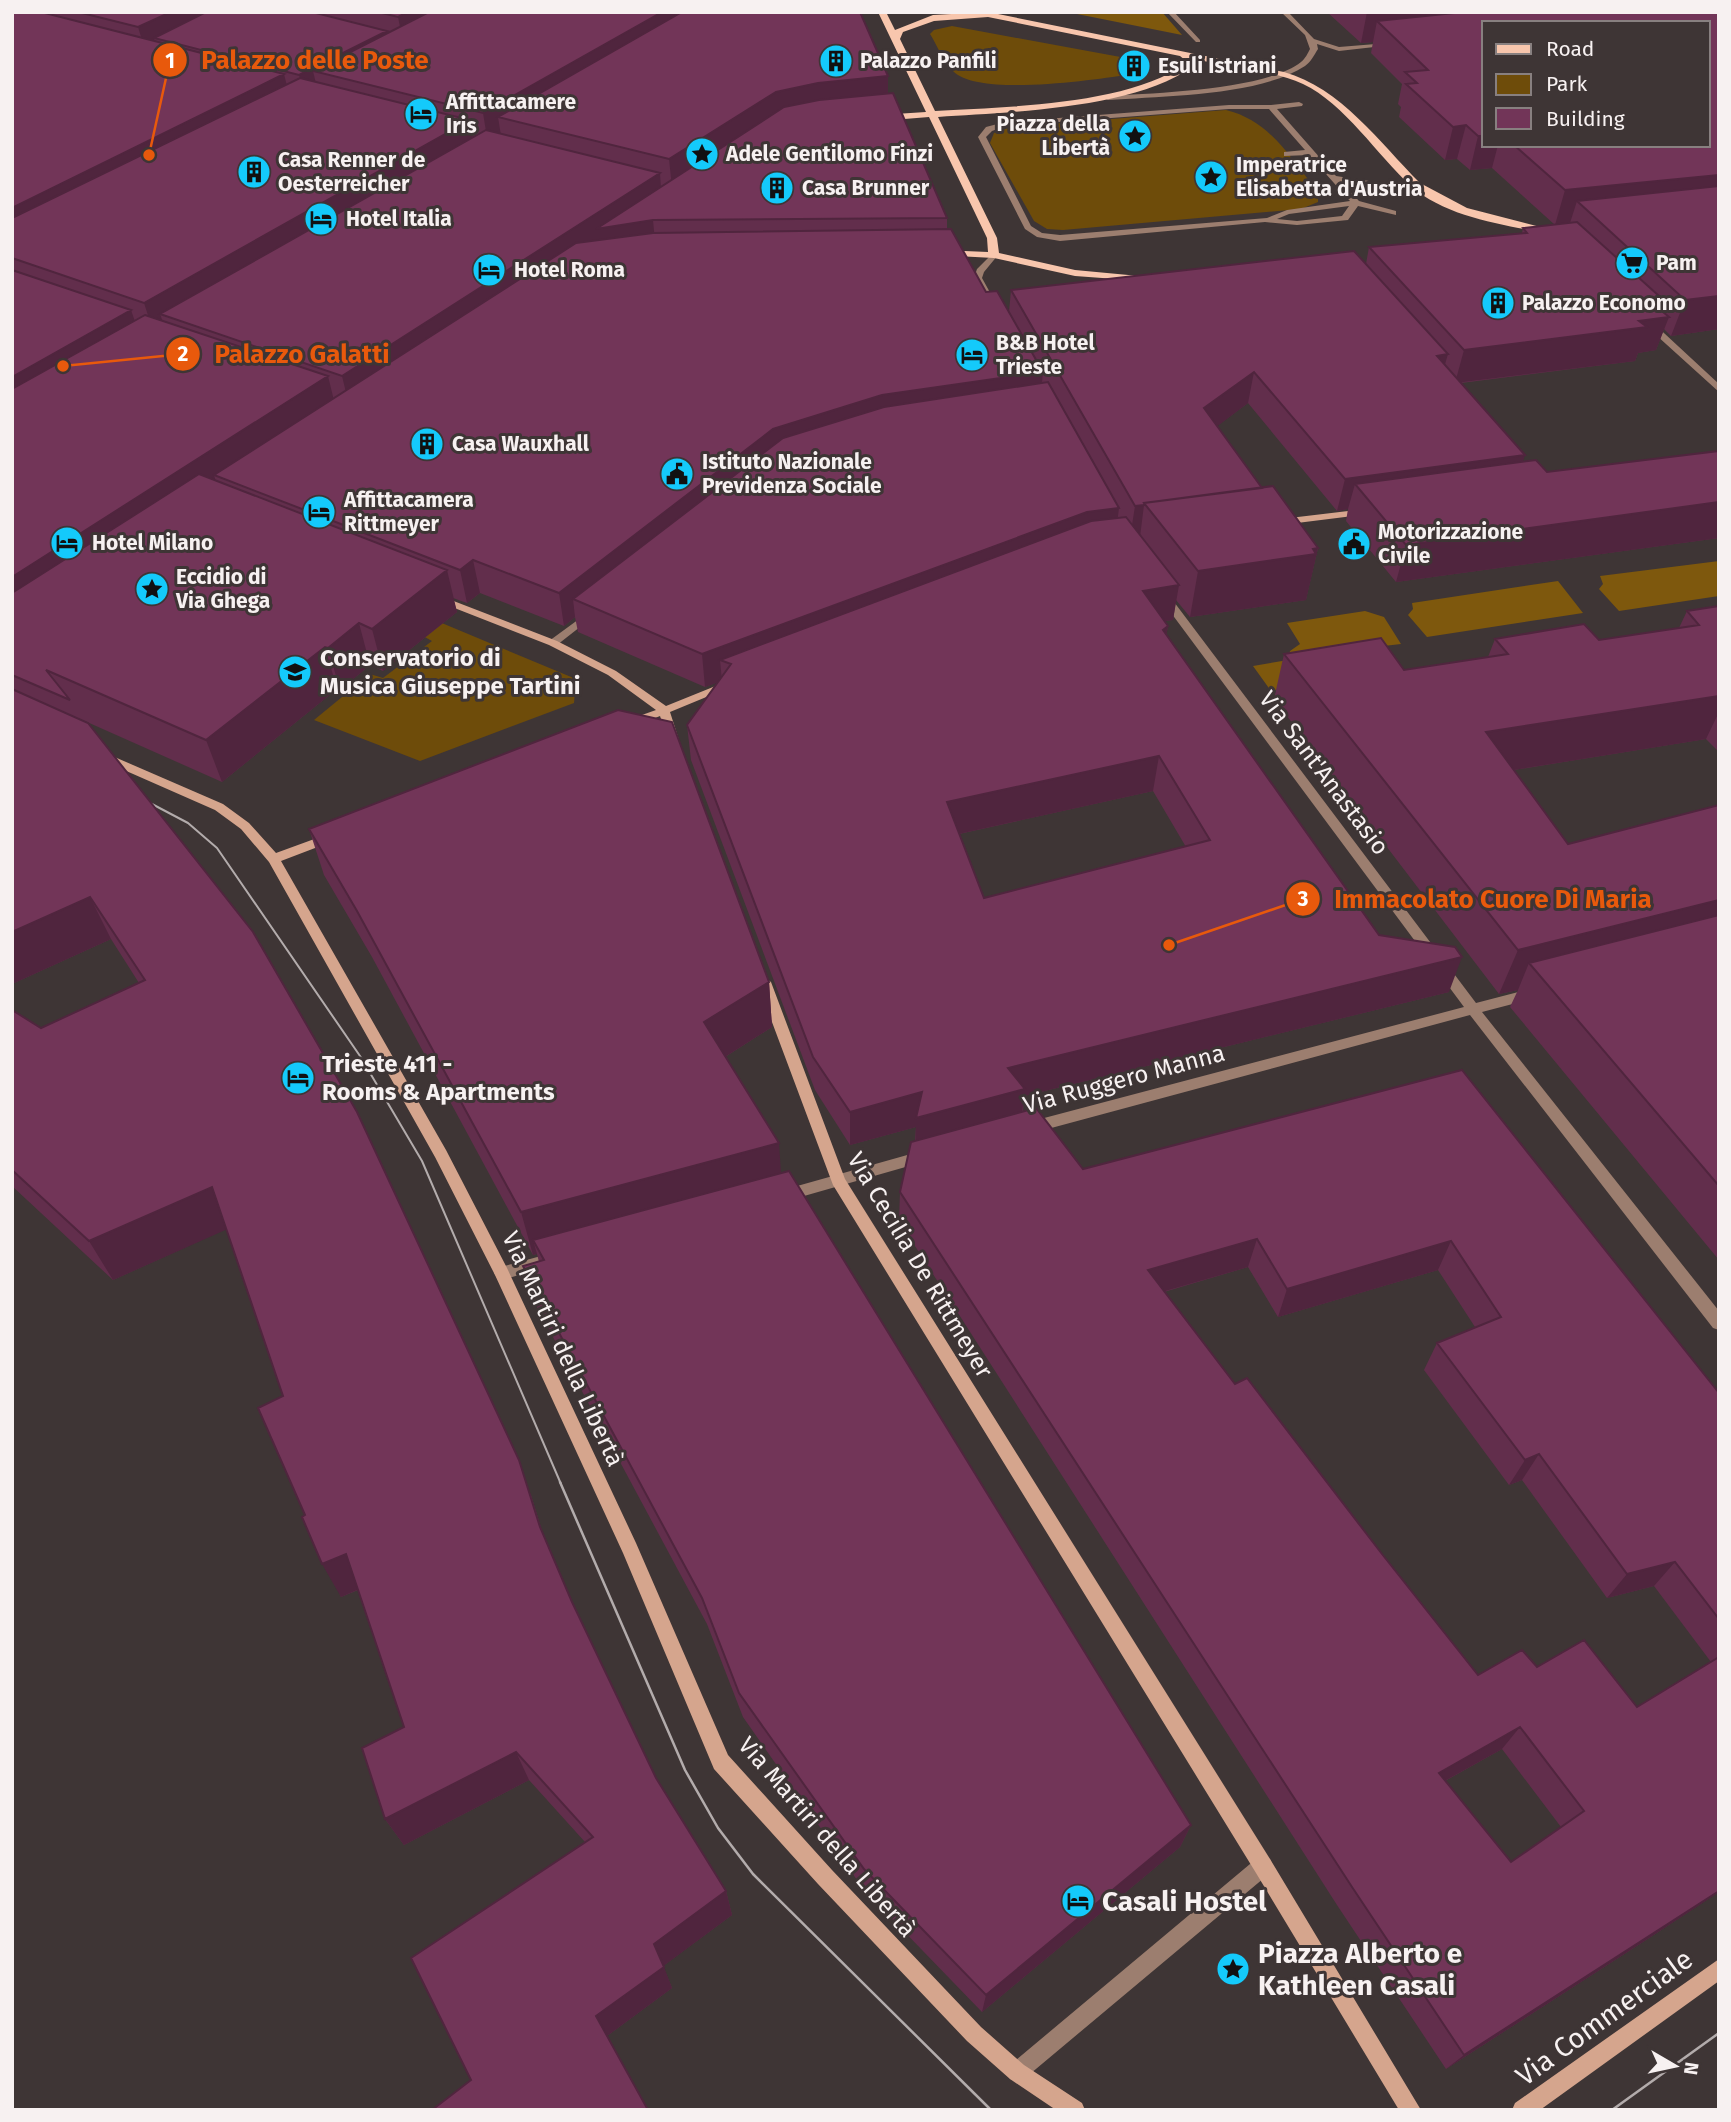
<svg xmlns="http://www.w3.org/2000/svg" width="1731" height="2122" font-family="'Fira Sans',sans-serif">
	<rect width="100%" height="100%" fill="#3e3535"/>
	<path fill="#6e4c0a" d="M952,26L1126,58L1127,75C1091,80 978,97 953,71C943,61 937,45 930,34L934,30Z
		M1226,110C1271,121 1290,158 1318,192V202L1301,209L1063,230L1047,229L1034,221L990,143L994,133L1011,127Z
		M437,621L576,679L574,703L420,761L314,720L370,674L383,678L432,641L421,635Z"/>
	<path fill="#7e580d" d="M1067,12H1162L1182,35Z
		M1719,561V596L1619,611L1599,589L1603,584L1600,576Z
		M1558,581L1583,613L1427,637L1408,615L1413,609L1412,603Z
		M1365,611L1384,617L1401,644L1349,650L1365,677L1271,691L1253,666L1288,660L1290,651L1300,644L1287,623Z"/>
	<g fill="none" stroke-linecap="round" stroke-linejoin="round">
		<path fill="#9c7e6f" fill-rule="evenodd" d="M1167,12H1174L1200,40V42H1196Z
			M1281,12H1288L1314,39L1339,47L1388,43L1392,45L1339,51L1317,44L1318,49C1314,55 1311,62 1305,66C1259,96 1163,96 1108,100L1104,98L1108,96C1154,93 1266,90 1301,62C1305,59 1308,53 1310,49L1305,35Z
			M1299,102L1303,104L1302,106L1277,109L1336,176L1369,181V185H1366L1341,182L1359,201L1396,211V215L1358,206L1348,220L1297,225L1265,222L1060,241L1037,237L1025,229L978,137L986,127L1005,122L1229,105H1271ZM1229,109H1269L1305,150L1284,152V156L1309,155L1350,201L1287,210L1267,218L1060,235L1042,233L1031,226L986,137L992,131L1006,126ZM1349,206L1342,216L1297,221L1277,219L1289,214Z
			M994,252L998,255L984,272L982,278L998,307L994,310L990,307L974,278L977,269Z
			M1645,321H1651L1719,384V392L1645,325Z
			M1164,593L1168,594L1476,1003L1530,989L1535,990L1537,994L1535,998L1482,1012L1719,1311V1330L1713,1328L1470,1015L1029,1134L1024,1132L1022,1128L1024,1124L1029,1122L1464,1007L1160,598V594Z
			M590,611L595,614L594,616L557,645H549V641Z
			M925,1150L930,1152L932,1156L930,1160L783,1202L778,1200L776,1196L778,1192L783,1190Z
			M541,1256L546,1257L549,1262L546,1267L502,1280L497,1278L494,1273L497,1268Z
			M1263,1856L1270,1859L1273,1866L1270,1873L1024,2079L1017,2082L1010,2079L1007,2072L1010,2065L1256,1859Z"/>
		<path fill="#d5a58d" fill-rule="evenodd" d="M1365,509L1369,510V514L1281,525L1276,522L1281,519Z
			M438,595L557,641L616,671L666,706L723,683H731L733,686L670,712L679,740L677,743H669L660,716L633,727H625V721L656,710L608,675L549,645L434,600V596Z
			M103,752L223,804L249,823L276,853L328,834H336L338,837L336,840L281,861L446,1150L507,1268L636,1543L728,1755L832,1870L981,2027L1024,2065L1082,2103L1085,2110H1056L1010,2079L967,2041L818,1884L714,1769L623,1553L495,1275L435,1157L269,862L241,829L215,810L99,759V753Z
			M764,977L771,982L845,1179L1270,1859L1421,2110H1399L1256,1873L833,1185L757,982Z
			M1719,1959V1981L1540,2110H1512L1515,2103Z"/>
		<path fill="#f8c6ad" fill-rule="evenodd" d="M878,12H886L895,30L933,15L988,12L1284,72C1341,88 1379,142 1420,183L1467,208L1556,231L1551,234C1505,225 1447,218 1411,186C1377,155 1345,104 1303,84C1272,70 1227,66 1193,59L1192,67C1133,109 1010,112 938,117L997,238L999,253L1075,270L1139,276L1143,277V281L1075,276L994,258L937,255V251L941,250L988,252L987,238L929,117L880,121L875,118L880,115L926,112ZM988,17L1180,56L1185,60V64C1128,105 1005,107 935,111L900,39L903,32L934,21Z"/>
		<path stroke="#b3acac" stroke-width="2" d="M131,793L188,823L217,848L360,1056L422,1161L561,1484"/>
		<path stroke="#b3acac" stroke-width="2.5" d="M560,1482L685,1770L718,1828L753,1874L991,2110
			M1612,2110L1719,2033"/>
	</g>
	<path fill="#622e4c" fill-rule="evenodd" d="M12,12H860L888,76V94L947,218V229L986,292L1009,312L1011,290L1366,264L1369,247L1522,233L1523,228L1555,225L1492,168L1470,170L1457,159L1445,160L1399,117L1401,107L1398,104L1402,84L1371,53L1373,42L1361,43L1327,12H1719V329L1671,336L1664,329L1656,350L1638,353L1635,361L1461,383L1523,462L1547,472L1719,451V538L1396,582L1346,521L1348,509L1337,511L1248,403L1217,426L1262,488L1318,548L1307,595L1306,600L1190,617L1176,600L1173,620L1164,621L1168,626L1166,636L1379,935L1449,992L1024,1096L1023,1112L1083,1169L1462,1070L1719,1393V1892L1646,1940L1446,2069L1337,1905L899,1221L900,1192L915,1141L916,1127L850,1145L815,1090L691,760L687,725L718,682L705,687L578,632L575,617L564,626L480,593L467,603L453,598L457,612L383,671L370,665L340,690L337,689L222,782L78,718L531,1495L543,1534L572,1602L656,1778L726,1891L732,1915L663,1966L672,1988L607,2036L471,2080L585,1842L529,1780L404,1845L385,1819L404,1727L358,1590L341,1597L305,1515L283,1396L226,1229L113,1280L12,1186V1010L41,1028L139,983L111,939L12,984ZM1484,23L1708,145H1484ZM1153,791L1186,847L984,898L959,834ZM1248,1267L1278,1317L1438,1270L1475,1327L1437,1343L1424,1370L1509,1485L1522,1480L1607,1598L1654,1586L1711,1662L1637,1707L1537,1667L1478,1675L1382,1554L1235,1384L1164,1292ZM1502,1749L1561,1827L1511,1862L1445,1781Z
		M1719,606V752L1706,739L1514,770L1568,844L1719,805V1260L1510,1007L1518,990L1499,994L1274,699L1284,654L1404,670L1488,657L1495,639L1599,640L1679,628L1687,611Z
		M309,829L769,982L772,1027L725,1057L781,1173L1191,1825L1180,1847L982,2012L864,1890L743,1717L707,1624L532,1298L523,1266L539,1262L537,1254L533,1255L372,957L324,875Z"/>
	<path fill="#50253e" d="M171,12H237L154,38L159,57L149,63L138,27Z
		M408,12H482L405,52L398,17Z
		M662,12H725L498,117L502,142L489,150L483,113Z
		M1367,12H1491L1377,21L1373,42L1361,43Z
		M387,31L393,59L313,71L319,96L306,103L299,75Z
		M284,74L293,110L12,254V208Z
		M888,76V112L673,197L669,159L776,92L818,83Z
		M470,120L476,157L160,314L168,336L157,343L144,303Z
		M1466,125L1457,159L1445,160L1453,127Z
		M1478,136H1484V145H1498L1492,168L1470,170Z
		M660,173L662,204L653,220L656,252L350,409L342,376Z
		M1719,175V208L1577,201L1570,223L1555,225L1565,190Z
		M1719,296V329L1671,336L1685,300Z
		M1669,305L1664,318L1669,317L1656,350L1638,353L1635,361L1455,383L1464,350L1639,321L1656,306Z
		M131,310L145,350L12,427V377Z
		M1448,354L1439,385L1437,356Z
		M1043,372L1040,404L573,599L575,617L564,626L559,593L773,429L882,395Z
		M1254,372L1248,403L1199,440L1204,408Z
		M328,376L338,417L214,475L220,495L12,632V577Z
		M1525,455L1515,487L1355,484L1348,509L1337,511L1345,479Z
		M1719,502V538L1396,582L1406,545Z
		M1144,505L1140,537L1130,538L1135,506Z
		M1119,508L1115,540L731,664L720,660L722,681L705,687L702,654L1087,512Z
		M1318,548L1306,600L1190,617L1198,571Z
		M473,560L480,593L467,603L460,570Z
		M447,570L457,612L383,671L372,629Z
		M1179,585L1173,620L1138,625L1143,591Z
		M359,623L370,665L340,690L328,648Z
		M1168,626L1162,661L1163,630Z
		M325,647L337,689L222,782L206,740Z
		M1719,696V712L1706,739L1470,777L1486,732Z
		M1159,756L1153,791L945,837L947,802Z
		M90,897L111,939L12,984V932Z
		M1719,900V938L1529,963L1518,990L1499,994L1518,950Z
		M1462,957L1449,992L1024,1096L1021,1123L915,1152L916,1127L850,1145V1112L1008,1068Z
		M769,982L772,1027L709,1067L704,1022Z
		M779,1143L782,1188L533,1240L537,1254L533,1255L521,1212Z
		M212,1187L232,1227L113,1280L89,1241Z
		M1257,1239L1248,1267L1141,1298L1148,1270Z
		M1451,1241L1438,1270L1278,1317L1287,1289Z
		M1539,1454L1522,1480L1509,1485L1525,1460Z
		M346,1554L364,1587L341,1597L322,1564Z
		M1675,1562L1654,1586L1607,1598L1627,1574Z
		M1520,1727L1502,1749L1423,1793L1439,1773Z
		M516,1752L529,1780L404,1845L385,1819Z
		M1191,1825L1180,1847L982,2012L986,1995Z
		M726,1891L732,1915L662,1967L654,1944Z
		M1719,1891V1892L1646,1940L1446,2069L1464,2055Z
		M664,1967L672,1988L607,2036L596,2016Z"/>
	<path fill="#723558" stroke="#50253e" stroke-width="2" fill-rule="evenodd" d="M12,12H41L284,74L12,208Z
		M78,12H171L138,27Z
		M206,12H312L387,31L299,75L154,38Z
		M378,12H408L398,17Z
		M429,12H662L483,113L313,71Z
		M682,12H860L888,76L818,83L776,92L669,159L498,117Z
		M1464,12H1719V175L1565,190L1514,145H1708V23H1484V136H1478L1466,125L1453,127L1406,84L1417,83L1405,72L1428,70L1377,21Z
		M300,78L470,120L144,303L12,258V218Z
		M893,93L947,218L653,220L596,229L784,107L819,100Z
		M486,130L660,173L342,376L160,314Z
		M1719,186V296L1685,300L1577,201Z
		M1577,222L1669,305L1656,306L1669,317L1639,321L1647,327L1464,350L1369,247L1527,233L1523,228Z
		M951,229L986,292L997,291L1043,372L882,395L773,429L559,593L473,560L460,570L214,475L576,243L653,233Z
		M1354,251L1448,354L1437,356L1525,455L1345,479L1254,372L1204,408L1262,488L1144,503V505L1135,506L1011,290Z
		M12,270L131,310L12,377Z
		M145,315L328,376L12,577V389Z
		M1048,382L1119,508L1087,512L702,654L573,599L783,438L884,407Z
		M1719,451V502L1406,545L1355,484L1536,460L1547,472Z
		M199,474L447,570L372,629L359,623L328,648L325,647L206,740L46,670L70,700L12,675V593Z
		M1273,486L1318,548L1313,549L1316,554L1198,571L1144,503Z
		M1126,517L1179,585L1143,591L1168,626L1163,630L1379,935L1455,947L1462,957L1008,1068L1025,1089L916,1118L922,1092L850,1112L813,1057L687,725L731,664L720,660L1091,521ZM1159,756L1210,840L984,898L947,802Z
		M1719,606V696L1486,732L1568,844L1719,805V900L1518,950L1284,654L1381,638L1404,670L1508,654L1495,639L1584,624L1599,640L1699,625L1687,611Z
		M12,689L88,723L253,932L357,1112L519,1460L540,1527L572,1602L656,1778L726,1891L654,1944L664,1967L596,2016L648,2110H432L471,2080L411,1958L593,1837L516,1752L385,1819L362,1748L404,1727L346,1554L322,1564L302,1517L305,1515L258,1408L283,1396L212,1187L89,1241L12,1170V1010L41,1028L145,980L90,897L12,932Z
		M618,710L672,722L769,982L704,1022L779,1143L521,1212L357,911L309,829Z
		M1719,915V1186L1529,963Z
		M1462,1070L1719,1393V1619L1675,1562L1627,1574L1539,1454L1525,1460L1437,1343L1501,1317L1451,1241L1287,1289L1257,1239L1148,1270L1235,1384L1247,1378L1382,1554L1478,1675L1522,1650L1537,1667L1584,1640L1637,1707L1719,1657V1891L1464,2055L1352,1887L900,1192L911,1142L1036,1108L1083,1169ZM1520,1727L1584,1811L1511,1862L1439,1773Z
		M789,1171L1191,1825L986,1995L864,1869L739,1693L702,1598L523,1266L544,1260L533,1240Z"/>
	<defs>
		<symbol id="building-disc" viewBox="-11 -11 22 22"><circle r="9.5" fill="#14cafb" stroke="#3e3535"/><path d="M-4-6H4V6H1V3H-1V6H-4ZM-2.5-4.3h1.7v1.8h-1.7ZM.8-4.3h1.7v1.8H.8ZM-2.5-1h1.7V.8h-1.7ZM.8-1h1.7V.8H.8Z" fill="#111"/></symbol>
		<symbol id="hotel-disc" viewBox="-11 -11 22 22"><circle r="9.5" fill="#14cafb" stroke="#3e3535"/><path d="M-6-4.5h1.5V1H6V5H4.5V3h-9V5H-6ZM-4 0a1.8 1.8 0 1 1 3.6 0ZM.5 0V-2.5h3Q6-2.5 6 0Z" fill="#111"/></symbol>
		<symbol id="sight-disc" viewBox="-11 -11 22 22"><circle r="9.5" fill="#14cafb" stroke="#3e3535"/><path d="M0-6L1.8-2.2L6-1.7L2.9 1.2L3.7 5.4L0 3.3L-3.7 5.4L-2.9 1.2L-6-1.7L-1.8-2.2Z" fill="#111"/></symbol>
		<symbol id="supermarket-disc" viewBox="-11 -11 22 22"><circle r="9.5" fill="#14cafb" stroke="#3e3535"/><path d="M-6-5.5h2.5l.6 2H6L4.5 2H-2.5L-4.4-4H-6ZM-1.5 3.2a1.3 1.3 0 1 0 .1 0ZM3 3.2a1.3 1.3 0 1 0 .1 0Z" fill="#111"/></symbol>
		<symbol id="civic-disc" viewBox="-11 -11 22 22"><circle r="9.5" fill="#14cafb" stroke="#3e3535"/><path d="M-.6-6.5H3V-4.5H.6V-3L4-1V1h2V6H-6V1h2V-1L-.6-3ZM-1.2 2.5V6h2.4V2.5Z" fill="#111"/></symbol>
		<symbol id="university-disc" viewBox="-11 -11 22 22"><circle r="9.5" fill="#14cafb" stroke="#3e3535"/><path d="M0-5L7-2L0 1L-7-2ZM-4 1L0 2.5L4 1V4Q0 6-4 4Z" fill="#111"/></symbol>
	</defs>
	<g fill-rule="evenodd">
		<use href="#building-disc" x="817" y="42" width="38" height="38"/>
		<use href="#building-disc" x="1115" y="47" width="38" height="38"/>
		<use href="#hotel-disc" x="402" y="95" width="38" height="38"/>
		<use href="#sight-disc" x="1116" y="117" width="38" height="38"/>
		<use href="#sight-disc" x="683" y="135" width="38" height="38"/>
		<use href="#building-disc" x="235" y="153" width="38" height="38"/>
		<use href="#sight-disc" x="1192" y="158" width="38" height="38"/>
		<use href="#building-disc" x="758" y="169" width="38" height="38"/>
		<use href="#hotel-disc" x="302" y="200" width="38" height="38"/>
		<use href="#supermarket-disc" x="1613" y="244" width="38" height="38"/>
		<use href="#hotel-disc" x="470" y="251" width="38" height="38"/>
		<use href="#building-disc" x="1479" y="284" width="38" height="38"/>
		<use href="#hotel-disc" x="953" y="336" width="38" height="38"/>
		<use href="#building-disc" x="408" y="425" width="38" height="38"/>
		<use href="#civic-disc" x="658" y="455" width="38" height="38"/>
		<use href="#hotel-disc" x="300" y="493" width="38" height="38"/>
		<use href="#hotel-disc" x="48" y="524" width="38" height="38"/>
		<use href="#civic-disc" x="1335" y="525" width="38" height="38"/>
		<use href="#sight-disc" x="133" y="570" width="38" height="38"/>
		<use href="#university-disc" x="276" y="653" width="38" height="38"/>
		<use href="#hotel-disc" x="279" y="1059" width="38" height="38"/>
		<use href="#hotel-disc" x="1059" y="1882" width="38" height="38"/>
		<use href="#sight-disc" x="1214" y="1950" width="38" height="38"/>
	</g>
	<g text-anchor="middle" stroke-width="6" stroke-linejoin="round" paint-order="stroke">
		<g font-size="21" font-weight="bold" fill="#f7f1f1" stroke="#3e3535" text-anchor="start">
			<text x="860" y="68">Palazzo Panfili</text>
			<text x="1158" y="73">Esuli Istriani</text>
			<text x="446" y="109">Affittacamere<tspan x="446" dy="24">Iris</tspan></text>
			<text x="1110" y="131" text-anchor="end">Piazza della<tspan x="1110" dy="24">Libertà</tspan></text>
			<text x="726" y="161">Adele Gentilomo Finzi</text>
			<text x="278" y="167">Casa Renner de<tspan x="278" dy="24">Oesterreicher</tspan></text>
			<text x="1236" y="172">Imperatrice<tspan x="1236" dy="24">Elisabetta d'Austria</tspan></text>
			<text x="802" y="195">Casa Brunner</text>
			<text x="346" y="226">Hotel Italia</text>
			<text x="1656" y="270">Pam</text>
			<text x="514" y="277">Hotel Roma</text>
			<text x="1522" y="310">Palazzo Economo</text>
			<text x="996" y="350">B&amp;B Hotel<tspan x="996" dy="24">Trieste</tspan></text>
			<text x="452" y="451">Casa Wauxhall</text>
			<text x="702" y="469">Istituto Nazionale<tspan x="702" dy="24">Previdenza Sociale</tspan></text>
			<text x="344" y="507">Affittacamera<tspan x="344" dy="24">Rittmeyer</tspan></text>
			<text x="1378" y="539">Motorizzazione<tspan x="1378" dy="24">Civile</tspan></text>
			<text x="92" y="550">Hotel Milano</text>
			<text x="176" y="584">Eccidio di<tspan x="176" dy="24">Via Ghega</tspan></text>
		</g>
		<g font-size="24" font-weight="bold" fill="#f7f1f1" stroke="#3e3535" text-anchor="start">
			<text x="320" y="666">Conservatorio di<tspan x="320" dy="28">Musica Giuseppe Tartini</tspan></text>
			<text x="322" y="1072">Trieste 411 -<tspan x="322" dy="28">Rooms &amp; Apartments</tspan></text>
		</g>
		<g font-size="24" fill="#f7f1f1" stroke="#3e3535">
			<text transform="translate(1324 773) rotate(53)" y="8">Via Sant'Anastasio</text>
			<text transform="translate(1124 1079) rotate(-15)" y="8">Via Ruggero Manna</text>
			<text transform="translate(920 1265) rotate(59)" y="8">Via Cecilia De Rittmeyer</text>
			<text transform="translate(563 1349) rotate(65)" y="8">Via Martiri della Libertà</text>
			<text transform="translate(827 1837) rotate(49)" y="8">Via Martiri della Libertà</text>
		</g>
		<g font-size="28" font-weight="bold" fill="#f7f1f1" stroke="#3e3535" text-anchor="start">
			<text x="1102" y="1911">Casali Hostel</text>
			<text x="1258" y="1963">Piazza Alberto e<tspan x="1258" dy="32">Kathleen Casali</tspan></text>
		</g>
		<g font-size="28" fill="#f7f1f1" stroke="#3e3535">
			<text transform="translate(1604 2017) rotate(-36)" y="10">Via Commerciale</text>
		</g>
	</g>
	<path fill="none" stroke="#e8590c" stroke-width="2.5" d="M149 155L170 60M63 366L183 354M1169 945L1303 899"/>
	<g fill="#e8590c" stroke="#3e3535" stroke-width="2.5">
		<circle cx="149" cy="155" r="7"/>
		<circle cx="63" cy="366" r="7"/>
		<circle cx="1169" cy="945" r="7"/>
		<circle cx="170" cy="60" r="18"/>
		<circle cx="183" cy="354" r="18"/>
		<circle cx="1303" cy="899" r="18"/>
	</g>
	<g font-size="21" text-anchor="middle" font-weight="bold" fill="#fff">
		<text x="170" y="68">1</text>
		<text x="183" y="361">2</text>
		<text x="1303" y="906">3</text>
	</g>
	<g font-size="26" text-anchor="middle" font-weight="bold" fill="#e8590c" stroke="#3e3535" stroke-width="6" stroke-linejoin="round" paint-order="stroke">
		<text x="315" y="69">Palazzo delle Poste</text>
		<text x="302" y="363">Palazzo Galatti</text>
		<text x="1493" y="908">Immacolato Cuore Di Maria</text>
	</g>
	<rect width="1731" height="2122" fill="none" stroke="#f7f1f1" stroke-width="28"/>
	<rect x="1482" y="21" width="228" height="126" fill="#3e3535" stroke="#888080" stroke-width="2"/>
	<rect x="1496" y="44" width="35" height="10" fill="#f8c6ad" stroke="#888080" stroke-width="2"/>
	<text x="1546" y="56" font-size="21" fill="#f7f1f1">Road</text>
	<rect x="1496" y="74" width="35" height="21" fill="#6e4c0a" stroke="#888080" stroke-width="2"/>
	<text x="1546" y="91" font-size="21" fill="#f7f1f1">Park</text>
	<rect x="1496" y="108" width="35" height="21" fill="#723558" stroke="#888080" stroke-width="2"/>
	<text x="1546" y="126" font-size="21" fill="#f7f1f1">Building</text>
	<g transform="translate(1675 2066) rotate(99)" stroke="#3e3535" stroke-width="5" paint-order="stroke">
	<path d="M0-5L12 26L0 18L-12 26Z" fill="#f7f1f1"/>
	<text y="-10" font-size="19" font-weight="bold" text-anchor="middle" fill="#f7f1f1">N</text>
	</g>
</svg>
